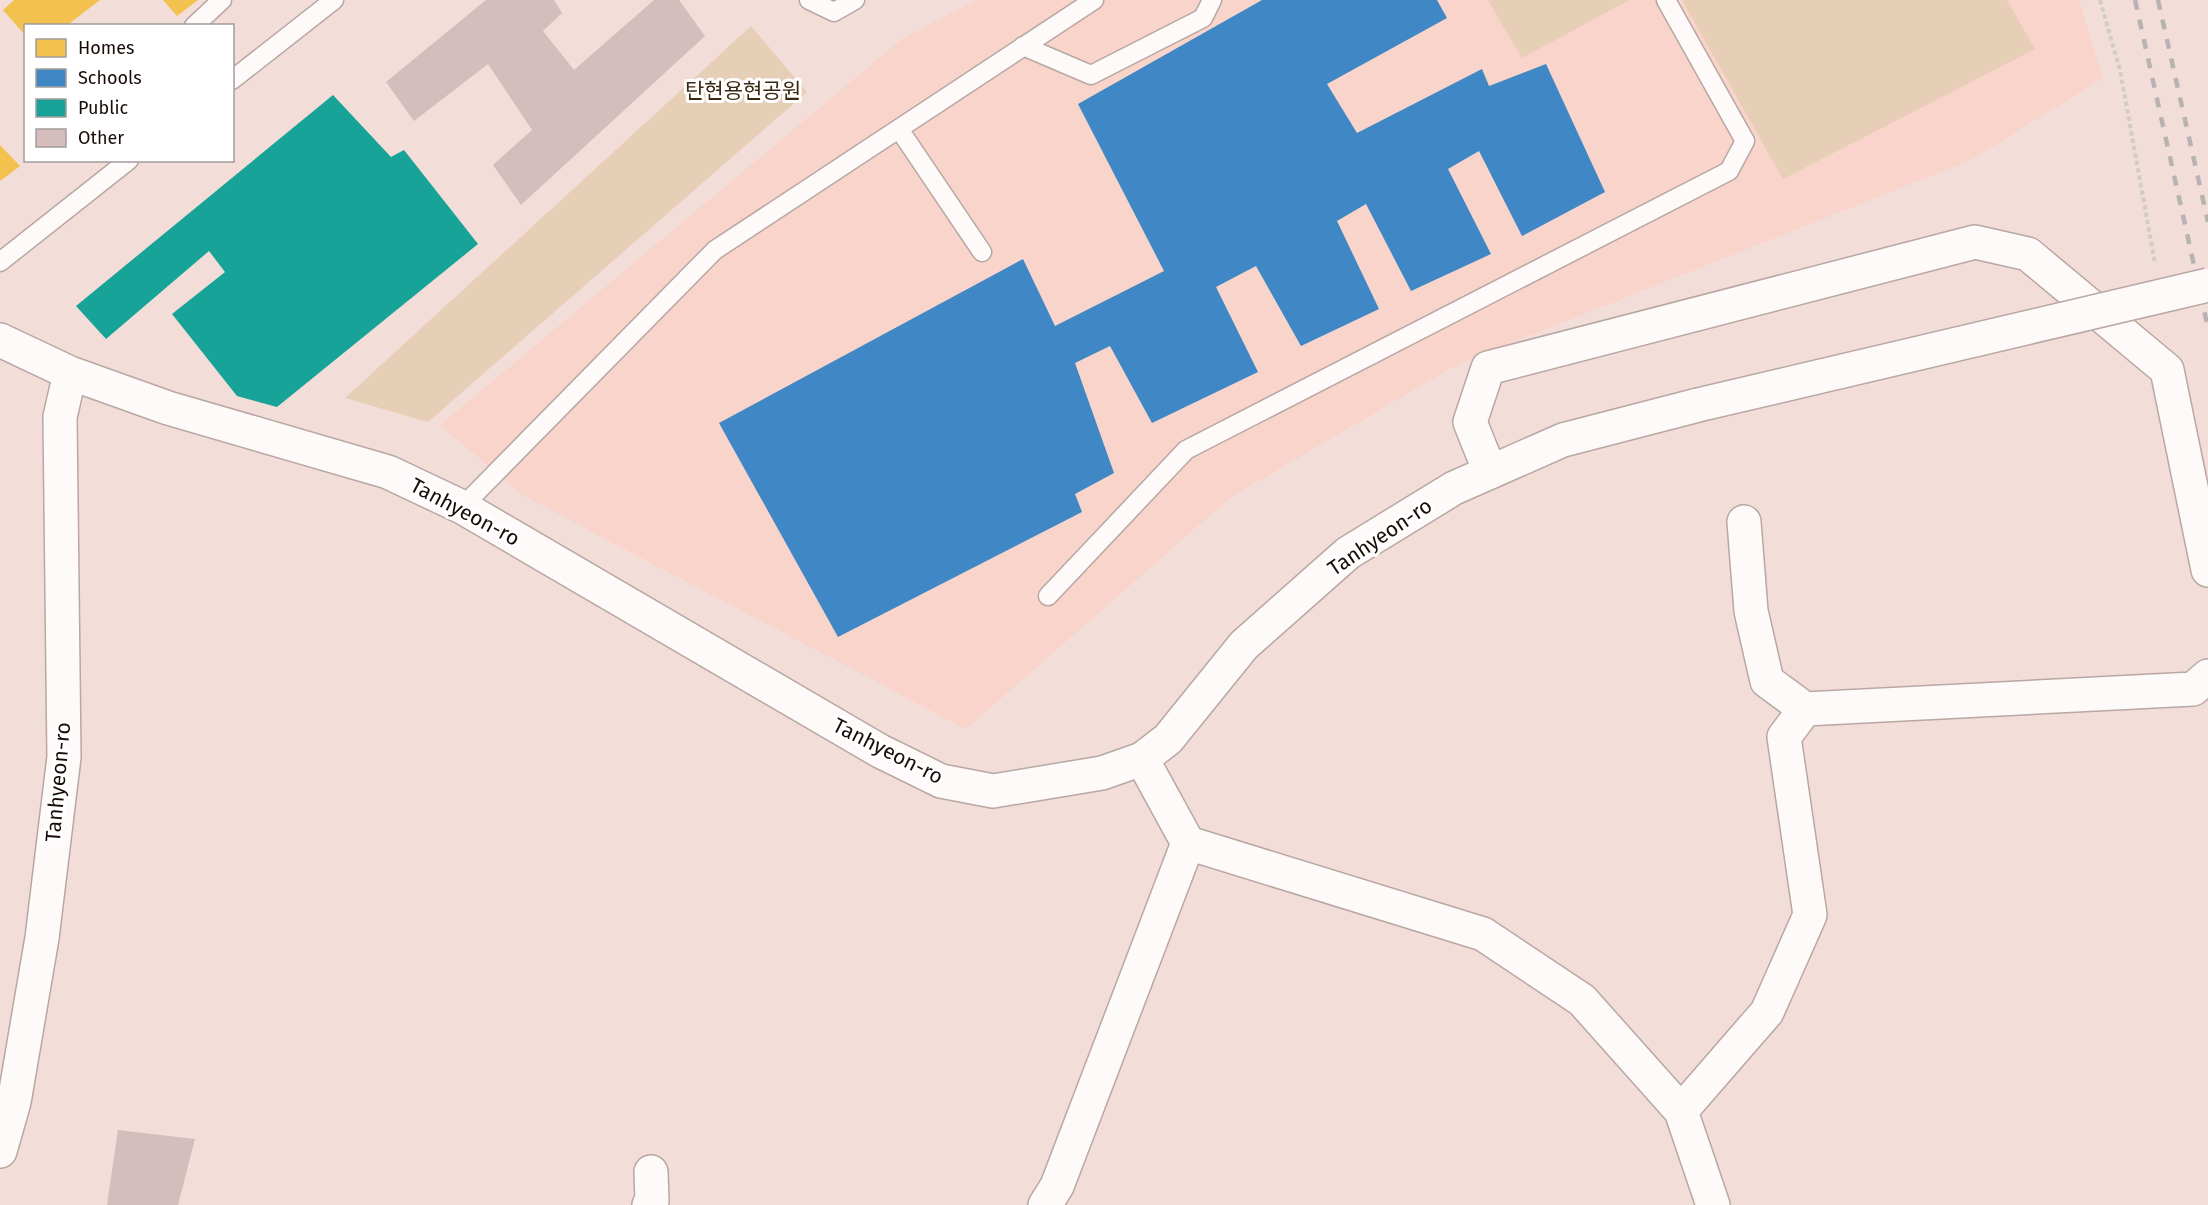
<svg xmlns="http://www.w3.org/2000/svg" width="2208" height="1205" font-family="'Fira Sans','Noto Sans KR',sans-serif">
	<rect width="100%" height="100%" fill="#f3ddd8"/>
	<path fill="#f8d4cb" d="M976,0H2079L2103,78L1971,160L1458,364L1231,497L966,729L522,495L440,425L902,39Z"/>
	<path fill="#e7ceb7" d="M1488,0H1629L1522,58Z
		M1682,0H2007L2035,49L1783,179Z
		M751,26L807,92L428,422L345,398Z"/>
	<path fill="#f2c14e" d="M14,0H100L66,26H26V36L3,10Z
		M163,0H198L177,16Z
		M0,145L20,166L0,181Z"/>
	<path fill="#3f88c5" d="M1262,0H1437L1447,18L1327,84L1357,133L1482,69L1489,86L1546,64L1605,192L1522,236L1479,151L1448,169L1491,254L1411,291L1366,204L1337,221L1379,309L1301,346L1256,266L1216,287L1258,372L1152,423L1110,346L1075,363L1114,473L1075,494L1082,512L838,637L719,423L1023,259L1055,326L1164,271L1078,104Z"/>
	<path fill="#17a398" d="M333,95L391,157L404,150L478,244L277,407L237,396L172,314L225,272L209,251L106,339L76,306Z"/>
	<path fill="#d4bdbc" d="M486,0H554L562,13L543,31L574,70L654,0H679L705,36L521,205L493,165L532,130L488,64L414,121L386,82Z
		M118,1130L195,1139L178,1205H107Z"/>
	<g fill="none" stroke-linecap="round" stroke-linejoin="round">
		<defs>
			<path id="service" d="M809,0L834,12L855,0
				M194,26L222,0
				M1023,46L1091,75L1203,18L1212,0
				M232,80L334,0
				M899,129L982,252
				M0,262L129,160
				M462,507L715,250L1094,0
				M1048,596L1186,450L1729,171L1745,141L1666,0"/>
			<path id="minor" d="M1490,472L1470,422L1488,368L1975,242L2028,254L2167,370L2208,570
				M1744,522L1751,611L1767,681L1805,709
				M1188,843L1483,934L1582,1000L1681,1111L1713,1205
				M1681,1111L1767,1012L1810,915L1784,737L1805,709L2193,689L2208,676
				M0,1151L14,1102L42,938L64,757L60,417L70,373
				M649,1205L652,1201L651,1172
				M1045,1205L1057,1186L1188,843L1142,759"/>
			<path id="secondary" d="M0,340L70,373L168,408L388,472L462,507L880,751L941,781L993,791L1102,773L1142,759L1168,739L1244,645L1348,553L1454,488L1563,440L1698,405"/>
		</defs>
		<use href="#service" stroke="#b8a7a3" stroke-width="21"/>
		<use href="#minor" stroke="#b8a7a3" stroke-width="36"/>
		<use href="#secondary" stroke="#b8a7a3" stroke-width="36"/>
		<path stroke="#d2cbca" stroke-width="4" stroke-dasharray="4.5 3" stroke-linecap="butt" d="M2100,0L2120,70L2155,263"/>
		<use href="#service" stroke="#fdfaf9" stroke-width="18"/>
		<use href="#minor" stroke="#fdfaf9" stroke-width="33"/>
		<use href="#secondary" stroke="#fdfaf9" stroke-width="33"/>
		<path stroke="#b8b3b3" stroke-width="4.5" stroke-dasharray="10 10" stroke-linecap="butt" d="M2135,0L2208,328
			M2158,0L2208,222"/>
		<defs>
			<path id="secondary-bridge" d="M1698,405L2208,285"/>
		</defs>
		<use href="#secondary-bridge" stroke="#b8a7a3" stroke-width="36" stroke-linecap="butt"/>
		<use href="#secondary-bridge" stroke="#fdfaf9" stroke-width="33"/>
	</g>
	<g text-anchor="middle" stroke-width="6" stroke-linejoin="round" paint-order="stroke">
		<g font-size="21" fill="#3a2912" stroke="#fff">
			<text x="743" y="98">탄현용현공원</text>
		</g>
		<g font-size="21" fill="#180b08" stroke="#fff">
			<text transform="translate(465 512) rotate(28)" y="7">Tanhyeon-ro</text>
			<text transform="translate(1380 537) rotate(-34)" y="7">Tanhyeon-ro</text>
			<text transform="translate(888 751) rotate(27)" y="7">Tanhyeon-ro</text>
			<text transform="translate(58 782) rotate(-85)" y="7">Tanhyeon-ro</text>
		</g>
	</g>
	<rect x="24" y="24" width="210" height="138" fill="#ffffff" stroke="#a39d9c" stroke-width="1.5"/>
	<rect x="36" y="39" width="30" height="18" fill="#f2c14e" stroke="#a39d9c" stroke-width="1.5"/>
	<text x="78" y="54" font-size="18" fill="#180b08">Homes</text>
	<rect x="36" y="69" width="30" height="18" fill="#3f88c5" stroke="#a39d9c" stroke-width="1.5"/>
	<text x="78" y="84" font-size="18" fill="#180b08">Schools</text>
	<rect x="36" y="99" width="30" height="18" fill="#17a398" stroke="#a39d9c" stroke-width="1.5"/>
	<text x="78" y="114" font-size="18" fill="#180b08">Public</text>
	<rect x="36" y="129" width="30" height="18" fill="#d4bdbc" stroke="#a39d9c" stroke-width="1.5"/>
	<text x="78" y="144" font-size="18" fill="#180b08">Other</text>
</svg>
